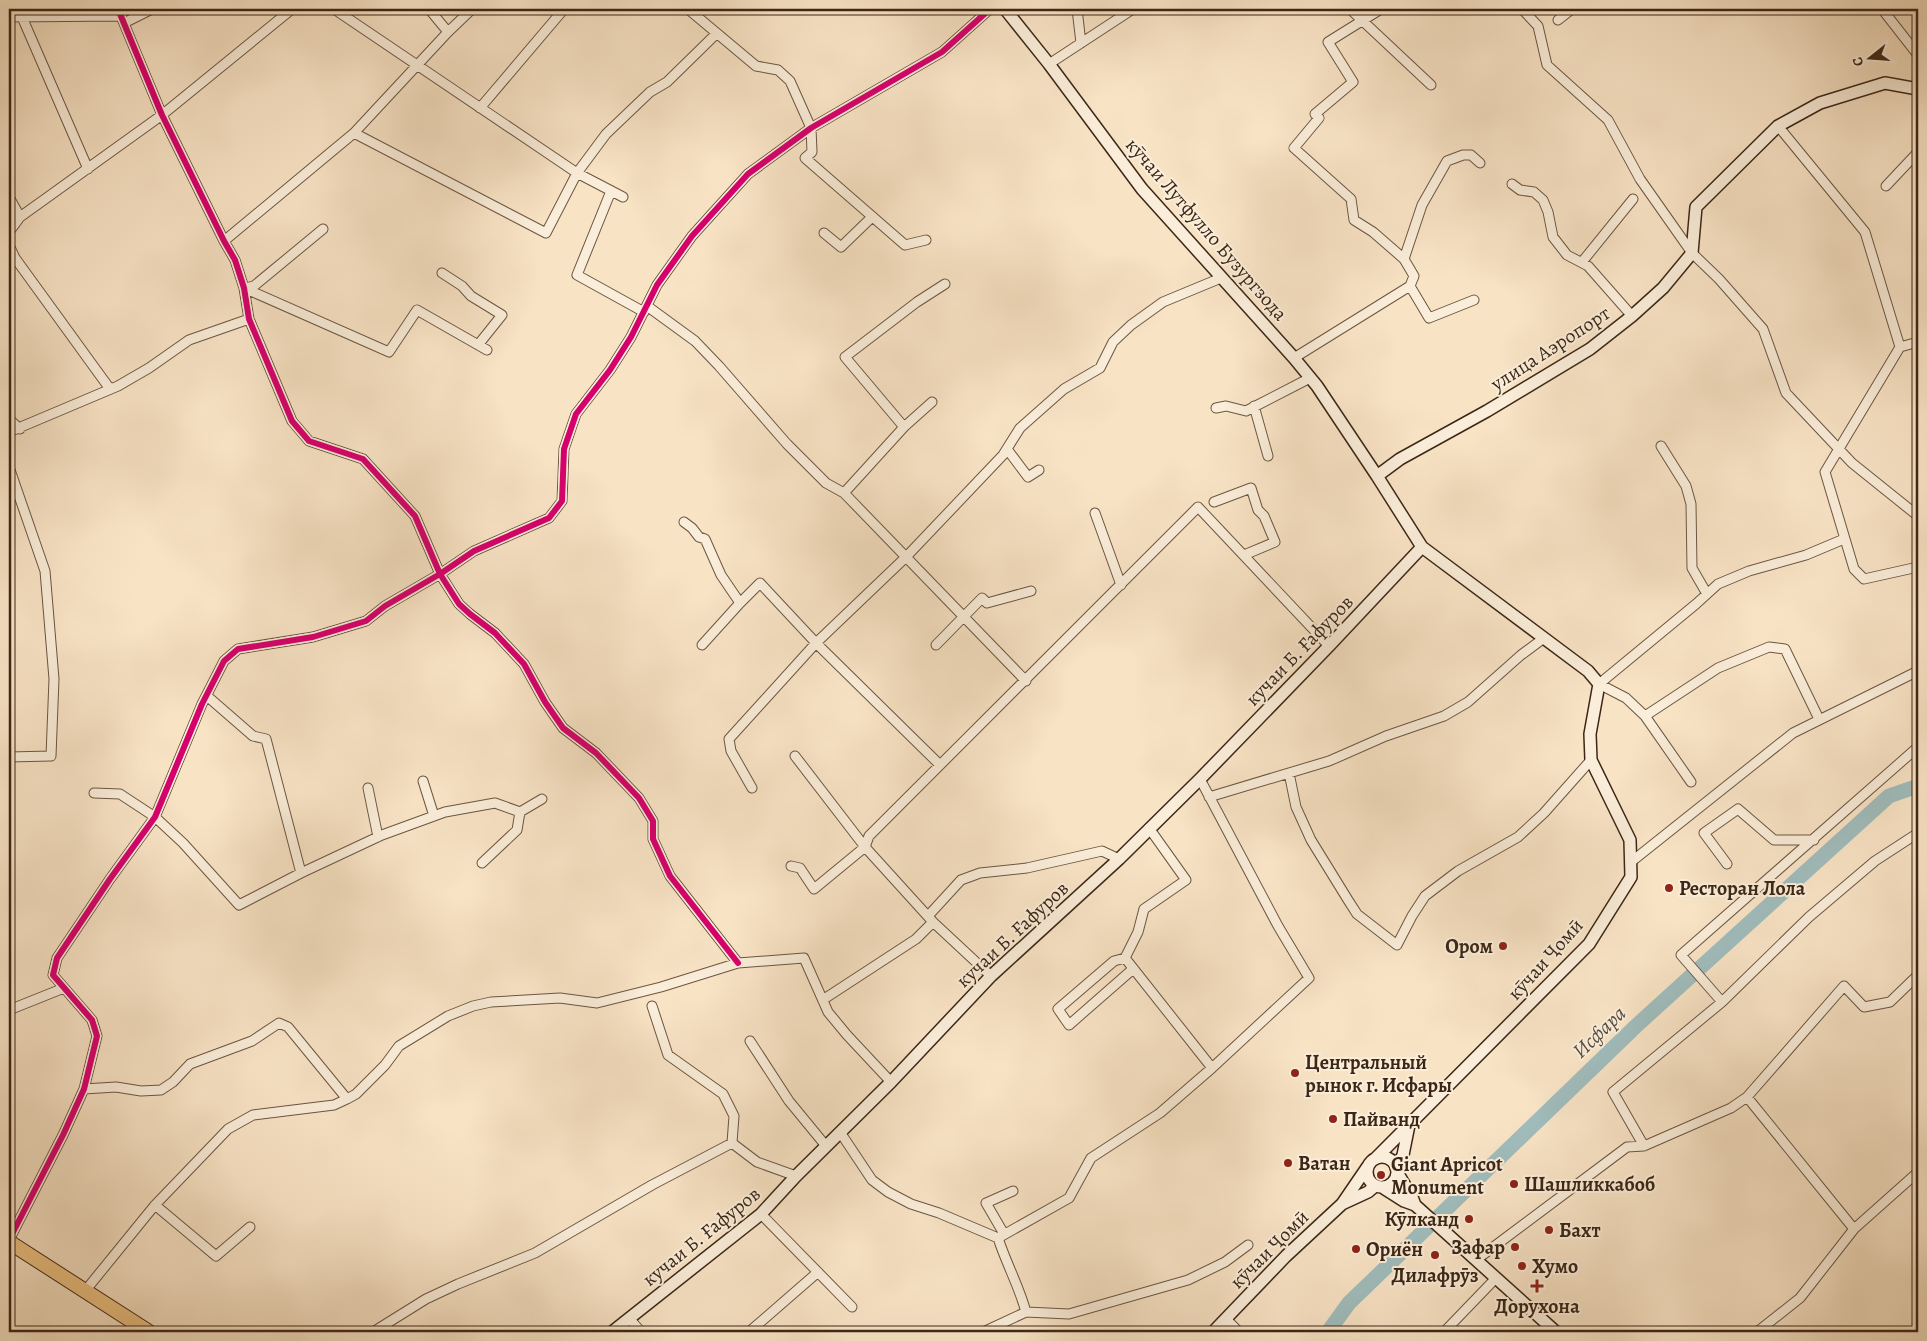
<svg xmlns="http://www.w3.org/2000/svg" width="1927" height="1341" font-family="Alegreya,serif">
	<rect width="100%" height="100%" fill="#f8e3c5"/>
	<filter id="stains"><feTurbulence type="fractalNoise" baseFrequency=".004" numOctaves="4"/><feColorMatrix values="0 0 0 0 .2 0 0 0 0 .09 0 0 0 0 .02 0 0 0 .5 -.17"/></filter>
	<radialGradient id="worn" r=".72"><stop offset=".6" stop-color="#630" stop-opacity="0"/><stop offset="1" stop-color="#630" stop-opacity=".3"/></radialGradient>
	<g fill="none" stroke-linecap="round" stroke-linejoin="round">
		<path stroke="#a0bdbd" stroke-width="15" d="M1328,1332L1349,1303L1636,1026L1889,796L1918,786"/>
		<defs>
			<path id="street" d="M118,9L162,115L224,241L235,260L244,288L249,319L292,421L309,441L363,459L415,516L440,574L459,604L470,614L495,633L524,664L545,702L563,728L596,753L639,798L653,821V839L670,876L738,963
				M334,9L577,173L623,197
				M429,9L448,32
				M688,9L756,66L778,70L790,81L811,128L812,152L805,158L905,245L926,240
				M1077,9L1081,43
				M1350,9L1431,85
				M1381,9L1328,42L1353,82L1315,114L1319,118L1294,148L1351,199L1354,220L1373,232L1404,259
				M1522,9L1538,26L1547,65L1608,120L1640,179L1692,253L1719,279L1763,329L1786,393L1852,463L1918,516
				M1882,9L1918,55
				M9,17L121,16
				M22,17L88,169
				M1558,20L1572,9
				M124,23L152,9
				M1049,64L1133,9
				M480,108L564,9
				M1778,126L1865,232L1900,347L1825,472L1854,569L1864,579L1918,567
				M354,133L546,233L577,173L606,134L650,92L667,82L716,34
				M1512,184L1520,190L1534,192L1543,200L1548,212L1553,237L1567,255L1588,266L1632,316
				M1886,186L1918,152
				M611,191L577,275L644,312
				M9,197L20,217
				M9,232L20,217L162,115L292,9
				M824,233L841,247L872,217
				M224,241L354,133L448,32L472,9
				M9,245L15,258L110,389
				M1582,262L1633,199
				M442,273L462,286L471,296L502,315L478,345
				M1410,286L1429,318L1474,300
				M244,288L389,352L417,310L487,350
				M245,288L254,286L323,229
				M647,306L695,341L719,366L787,444L826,483L844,493L1026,681
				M1900,347L1918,342
				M1294,358L1410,286L1414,276L1404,259L1422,205L1447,161L1463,155H1471L1480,163
				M1254,406L1268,456
				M1216,408L1226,406L1246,411L1310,378
				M9,419L20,429
				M904,427L845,357L917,302L945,284
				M9,432L118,386L149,368L189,340L249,319
				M1661,446L1686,486L1691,504L1692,568L1707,594
				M1007,449L1028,477L1039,470
				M9,467L45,571L54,679L51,756L9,757
				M844,493L904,427L932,402
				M1214,502L1251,488L1258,510L1264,516L1275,542L1244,555
				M1095,513L1121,585
				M684,522L692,528L699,537L705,539L721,575L740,603L760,583L816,643L940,765
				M702,645L740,603
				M936,645L982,598L987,603L1031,591
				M207,696L253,736L266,739L301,873
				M1645,716L1718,668L1769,647L1785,649L1819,719
				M1918,747L1681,955L1722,1002L1809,917L1875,861L1918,833
				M1289,773L1296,807L1311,840L1348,900L1357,914L1397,945L1412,916L1425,896L1458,871L1518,837L1544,813L1591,760
				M423,781L434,816
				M1691,782L1645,716L1626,698L1599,684L1696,604L1718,584L1749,571L1806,555L1844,539
				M368,788L378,837
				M752,788L731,751L729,739L816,643L906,557L1003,455L1020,428L1064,389L1100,368L1113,342L1131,325L1163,302L1221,278
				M94,793L120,794L155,817L183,843L239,905L301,873L382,835L445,812L495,803L520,812L542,799
				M1209,797L1329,761L1386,736L1444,716L1468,702L1521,655L1544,638
				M1149,828L1186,880L1144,909L1138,932L1125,958L1212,1068
				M1631,862L1793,733L1918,671
				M482,863L517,830L520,812
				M1727,864L1704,833L1738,809L1774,840H1814
				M791,866L800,868L814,889L865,847L795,756
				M928,916L961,880L980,873L1027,868L1102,851L1119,859
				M1125,958L1114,961L1058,1009L1069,1025L1133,969
				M991,976L933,922L865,847L869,836L1198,507L1329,646
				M824,999L916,939L933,922
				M652,1006L668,1055L723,1094L734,1116L732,1143L757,1162L796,1176
				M9,1010L64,988
				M750,1041L789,1101L826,1146
				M84,1089L116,1087L141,1091L161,1090L173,1082L190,1064L252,1041L279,1023L288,1027L347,1099
				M1747,1097L1854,1229
				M840,1132L872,1180L888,1192L911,1204L939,1213L998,1238
				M1644,1146L1613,1092L1722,1002
				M155,1205L216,1256L250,1227
				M761,1214L852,1307
				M1004,1234L986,1203L1013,1191
				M998,1238L1069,1198L1091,1158L1160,1113L1212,1068L1309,978L1278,926L1200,779
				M9,1240L63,1135L84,1089L97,1036L92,1020L53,975L57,958L110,879L155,817L202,704L224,661L238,649L313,637L366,621L385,606L440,574L474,551L549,518L562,501L564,449L576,414L610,370L631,337L657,285L692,236L748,174L811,128L942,52L990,9
				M1476,1260L1627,1147L1644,1146L1731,1108L1747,1097L1844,986L1864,1007L1890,1002L1918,975
				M85,1291L155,1205L228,1129L253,1115L334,1105L347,1099L356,1094L385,1065L399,1046L448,1016L473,1006L491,1002L560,998L597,1003L661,987L738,963L804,958L828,1012L847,1035L891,1082
				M1026,1312L1069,1314L1188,1280L1225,1262L1248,1245
				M629,1318L641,1332
				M1226,1319L1239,1332
				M373,1332L426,1299L458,1284L535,1253L652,1185L732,1143
				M749,1332L818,1272
				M983,1332L1026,1312C1019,1286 1006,1263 998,1238
				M1444,1332L1496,1278
				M1757,1332L1800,1298L1854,1229L1918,1172"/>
			<path id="secondary" d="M1005,9L1049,64L1142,189L1294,358L1317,386L1377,476L1422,547L1588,671L1599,684L1590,734L1591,760L1630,840L1631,877L1589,944L1375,1159
				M1377,476L1400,459L1487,411L1590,349L1632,316L1663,288L1692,253L1696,207L1778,126L1820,103L1885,83L1918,89
				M1367 1172a15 15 0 1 1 30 0a15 15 0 1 1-30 0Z
				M1396,1168L1403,1155L1409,1125
				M1397,1172L1412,1197L1415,1205L1556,1332
				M1382,1187L1404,1201L1415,1205
				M1342,1204L1368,1192L1375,1186
				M612,1332L761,1214L796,1176L891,1082L991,976L1119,859L1200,779L1329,646L1422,547
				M1213,1332L1286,1256L1342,1204L1368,1166"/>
			<path id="primary" d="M9,1242L149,1332"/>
		</defs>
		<use href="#street" stroke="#6b5642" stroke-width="11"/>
		<use href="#secondary" stroke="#3c2717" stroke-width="14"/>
		<use href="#primary" stroke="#3c2717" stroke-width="16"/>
		<use href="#street" stroke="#faedd9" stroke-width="9"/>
		<use href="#secondary" stroke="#faedd9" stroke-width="11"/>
		<use href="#primary" stroke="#ecc282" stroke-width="14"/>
		<defs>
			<path id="cycleway" d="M118,9L162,115L224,241L235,260L244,288L249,319L292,421L309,441L363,459L415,516L440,574L459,604L470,614L495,633L524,664L545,702L563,728L596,753L639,798L653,821V839L670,876L738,963
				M9,1240L63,1135L84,1089L97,1036L92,1020L53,975L57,958L110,879L155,817L202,704L224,661L238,649L313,637L366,621L385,606L440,574L474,551L549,518L562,501L564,449L576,414L610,370L631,337L657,285L692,236L748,174L811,128L942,52L990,9"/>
		</defs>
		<use href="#cycleway" stroke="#faedd9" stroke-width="9"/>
		<use href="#cycleway" stroke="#d6006c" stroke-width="6"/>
	</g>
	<g fill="#8f2418" stroke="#faedd9" stroke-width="2">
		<circle cx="1669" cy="888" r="5"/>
		<circle cx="1503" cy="946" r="5"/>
		<circle cx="1295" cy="1073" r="5"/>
		<circle cx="1333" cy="1119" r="5"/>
		<circle cx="1288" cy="1163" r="5"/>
		<circle cx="1381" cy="1175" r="5"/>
		<circle cx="1514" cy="1184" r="5"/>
		<circle cx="1469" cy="1219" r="5"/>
		<circle cx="1549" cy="1230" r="5"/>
		<circle cx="1515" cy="1247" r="5"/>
		<circle cx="1356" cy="1249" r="5"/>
		<circle cx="1435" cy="1255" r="5"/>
		<circle cx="1522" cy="1266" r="5"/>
		<path d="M1534.5 1278.5h5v5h5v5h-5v5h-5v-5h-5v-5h5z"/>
	</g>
	<g text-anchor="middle" stroke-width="4" stroke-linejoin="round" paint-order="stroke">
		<g font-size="20" fill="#3c2717" stroke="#faedd9">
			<text transform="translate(1207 229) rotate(49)" y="7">кӯчаи Лутфулло Бузургзода</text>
			<text transform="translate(1550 348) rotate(-33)" y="7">улица Аэропорт</text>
			<text transform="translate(1299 650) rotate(-46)" y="7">кучаи Б. Ғафуров</text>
			<text transform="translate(1012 934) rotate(-43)" y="7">кучаи Б. Ғафуров</text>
			<text transform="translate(1545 959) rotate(-48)" y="7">кӯчаи Ҷомӣ</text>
			<text transform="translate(701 1236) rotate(-39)" y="7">кучаи Б. Ғафуров</text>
			<text transform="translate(1269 1249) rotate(-45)" y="7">кӯчаи Ҷомӣ</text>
		</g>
		<g font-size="20" font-weight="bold" fill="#3c2717" stroke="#faedd9" text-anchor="start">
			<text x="1679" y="895">Ресторан Лола</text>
			<text x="1493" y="953" text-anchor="end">Ором</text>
			<text x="1305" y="1069">Центральный<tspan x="1305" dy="23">рынок г. Исфары</tspan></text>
			<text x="1343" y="1126">Пайванд</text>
			<text x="1298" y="1170">Ватан</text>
			<text x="1391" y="1171">Giant Apricot<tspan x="1391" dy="23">Monument</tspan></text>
			<text x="1524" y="1191">Шашликкабоб</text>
			<text x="1459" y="1226" text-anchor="end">Кӯлканд</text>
			<text x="1559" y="1237">Бахт</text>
			<text x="1505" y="1254" text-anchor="end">Зафар</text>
			<text x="1366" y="1256">Ориён</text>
			<text x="1532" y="1273">Хумо</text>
			<text x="1435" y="1282" text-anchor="middle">Дилафрӯз</text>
			<text x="1537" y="1313" text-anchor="middle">Дорухона</text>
		</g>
		<g font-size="21" font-style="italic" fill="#554c40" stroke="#faedd9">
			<text transform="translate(1599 1032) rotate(-44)" y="7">Исфара</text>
		</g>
	</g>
	<rect width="1927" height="1341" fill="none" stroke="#f8e3c5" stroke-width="30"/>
	<rect x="10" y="10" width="1907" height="1321" fill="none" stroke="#3c2717" stroke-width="2.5"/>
	<rect x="15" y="15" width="1897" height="1311" fill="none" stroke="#3c2717"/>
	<g transform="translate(1870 58) rotate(253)" stroke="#faedd9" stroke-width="4" paint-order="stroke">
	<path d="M0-4L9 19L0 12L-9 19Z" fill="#3c2717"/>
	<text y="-8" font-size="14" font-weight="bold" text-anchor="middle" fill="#3c2717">С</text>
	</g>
	<rect width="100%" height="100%" filter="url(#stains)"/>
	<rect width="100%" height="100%" fill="url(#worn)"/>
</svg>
